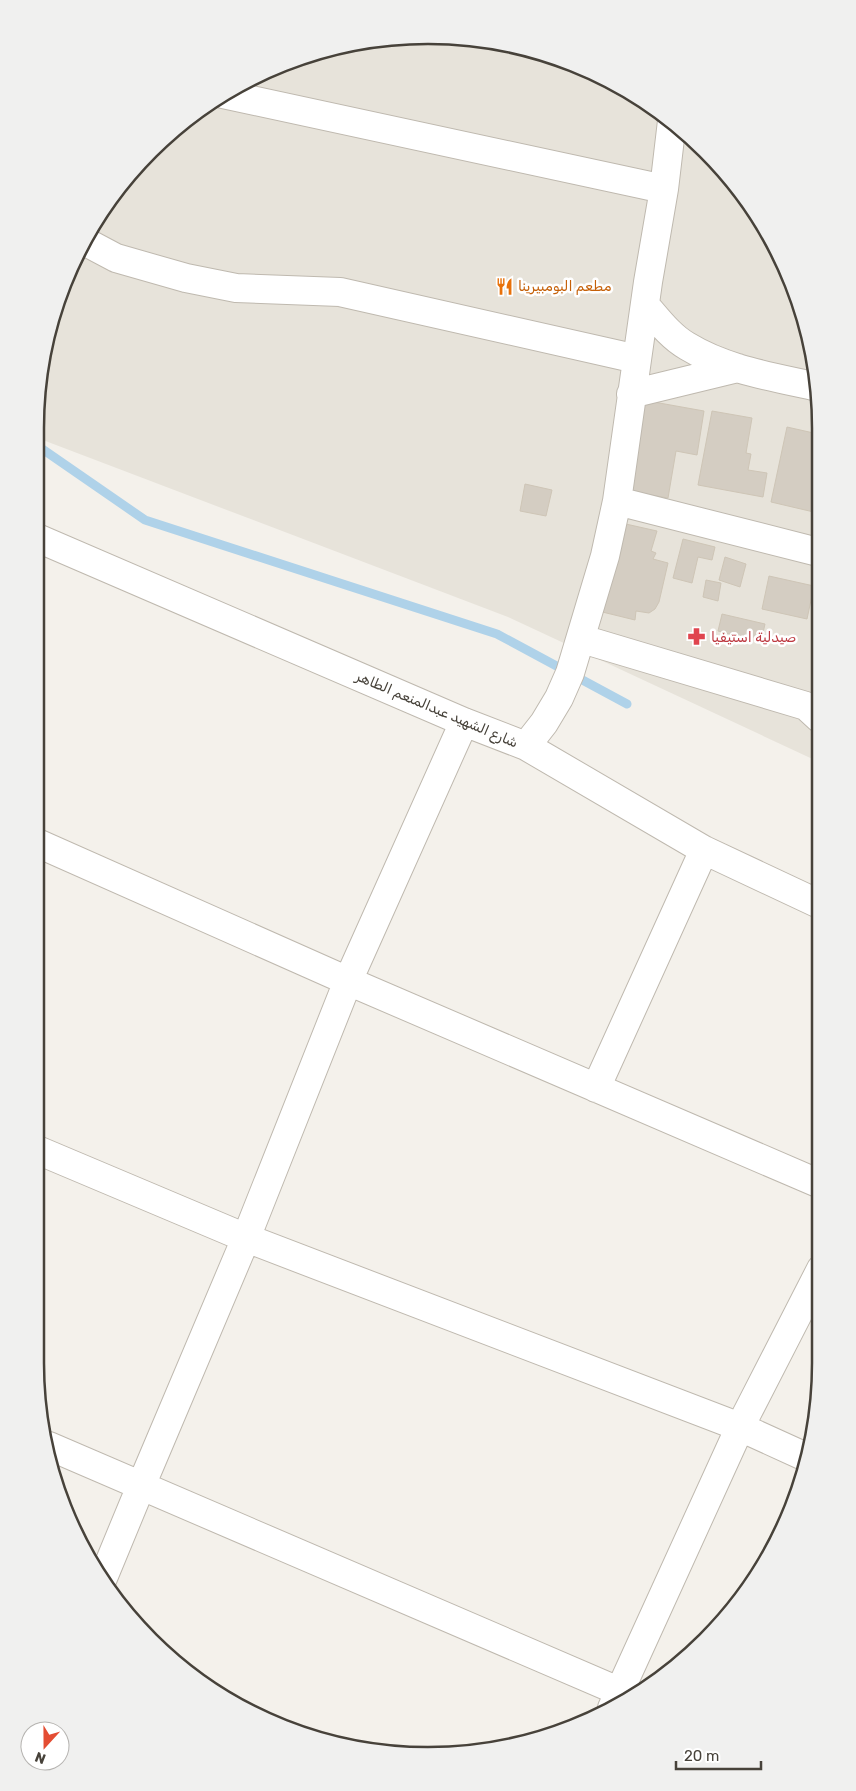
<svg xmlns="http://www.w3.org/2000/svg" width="856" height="1791" font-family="Rubik,'Noto Sans Arabic',sans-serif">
	<rect width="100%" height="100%" fill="#f4f1eb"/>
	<path fill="#e7e3da" d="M428,35L505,43L579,65L667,116L740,189L791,277L818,376L819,762L508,617L35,437L43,351L65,277L101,209L150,150L210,101L278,65L352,43Z"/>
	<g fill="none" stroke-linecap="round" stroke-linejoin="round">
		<path stroke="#afd2e9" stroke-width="9" d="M35,444L145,520L497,634L627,704"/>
	</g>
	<path fill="#d4cdc2" stroke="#cec5b6" d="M637,399L704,411L697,455L676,451L668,498L622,490Z
		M712,411L752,418L746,453L751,454L748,470L767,473L763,497L698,485Z
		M787,427L818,434V513L771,502Z
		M525,484L552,490L546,516L520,511Z
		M608,520L657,531L651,551L656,553L653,559L668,563L659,602L655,609L649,613L636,611L635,620L586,608Z
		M683,539L715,547L712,560L698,557L692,583L673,578Z
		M725,557L746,564L740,587L719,580Z
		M769,576L814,586L807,619L762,609Z
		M706,580L721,583L718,601L703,597Z
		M722,614L765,624L761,642L718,631Z"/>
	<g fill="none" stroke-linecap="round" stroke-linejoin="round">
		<defs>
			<path id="minor" d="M223,94L664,189
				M84,241L116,258L186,278L236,288L340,292L637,359
				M646,306C658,320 671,337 687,346C726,370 774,377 818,387
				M631,394L738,368
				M617,501L818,552
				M35,537L464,722L526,746L544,723L559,698L570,673L605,556L617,501L648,282L664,189L672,121
				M582,639L806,706L819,718
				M526,746L704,850L819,904
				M35,842L348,981L820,1184
				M596,1088L704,850
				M35,1149L246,1238L740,1427L808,1458
				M49,1446L630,1696
				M103,1578L141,1486L246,1238L348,981L464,722
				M612,1708L740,1427L821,1269"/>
		</defs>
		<use href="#minor" stroke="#bfb9af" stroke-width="30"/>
		<use href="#minor" stroke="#fff" stroke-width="28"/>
	</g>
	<defs>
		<symbol id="restaurant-bare" viewBox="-9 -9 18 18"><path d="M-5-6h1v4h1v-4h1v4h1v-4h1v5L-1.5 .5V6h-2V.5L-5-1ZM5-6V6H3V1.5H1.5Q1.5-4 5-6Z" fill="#e8710a" stroke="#fff" stroke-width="2.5" paint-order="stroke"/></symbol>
		<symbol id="pharmacy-bare" viewBox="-9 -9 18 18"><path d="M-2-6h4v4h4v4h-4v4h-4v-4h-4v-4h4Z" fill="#e0444e" stroke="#fff" stroke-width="2.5" paint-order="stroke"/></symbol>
	</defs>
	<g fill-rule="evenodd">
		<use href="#restaurant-bare" x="492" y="274" width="25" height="25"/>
		<use href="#pharmacy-bare" x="684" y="624" width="25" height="25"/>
	</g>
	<g text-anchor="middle" stroke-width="5" stroke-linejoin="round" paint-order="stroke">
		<g font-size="14" fill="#c56008" stroke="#fff" text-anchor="start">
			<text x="518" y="291">مطعم البومبيرينا</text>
		</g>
		<g font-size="14" fill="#be3a42" stroke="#fff" text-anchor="start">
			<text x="711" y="642">صيدلية استيفيا</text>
		</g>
		<g font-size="14" fill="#47423a" stroke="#fff">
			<text transform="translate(437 709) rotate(23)" y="5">شارع الشهيد عبدالمنعم الطاهر</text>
		</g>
	</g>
	<path d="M0 0H856V1791H0ZM428 44H428A384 384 0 0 1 812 428V1363A384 384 0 0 1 428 1747H428A384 384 0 0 1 44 1363V428A384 384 0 0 1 428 44Z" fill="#f0f0ef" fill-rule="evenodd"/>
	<path fill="none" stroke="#47423a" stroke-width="2.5" d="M428 44H428A384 384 0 0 1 812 428V1363A384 384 0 0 1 428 1747H428A384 384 0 0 1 44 1363V428A384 384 0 0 1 428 44Z"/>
	<g transform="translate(45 1746) rotate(201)"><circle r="24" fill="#ffffff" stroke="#b5b3b0"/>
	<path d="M0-4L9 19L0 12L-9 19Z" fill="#e44d33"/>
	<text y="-8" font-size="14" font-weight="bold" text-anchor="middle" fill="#47423a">N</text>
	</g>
	<path d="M676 1761v8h85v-8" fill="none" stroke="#47423a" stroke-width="2.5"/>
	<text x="684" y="1761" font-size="15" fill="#47423a" stroke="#ffffff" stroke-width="4" paint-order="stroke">20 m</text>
</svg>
